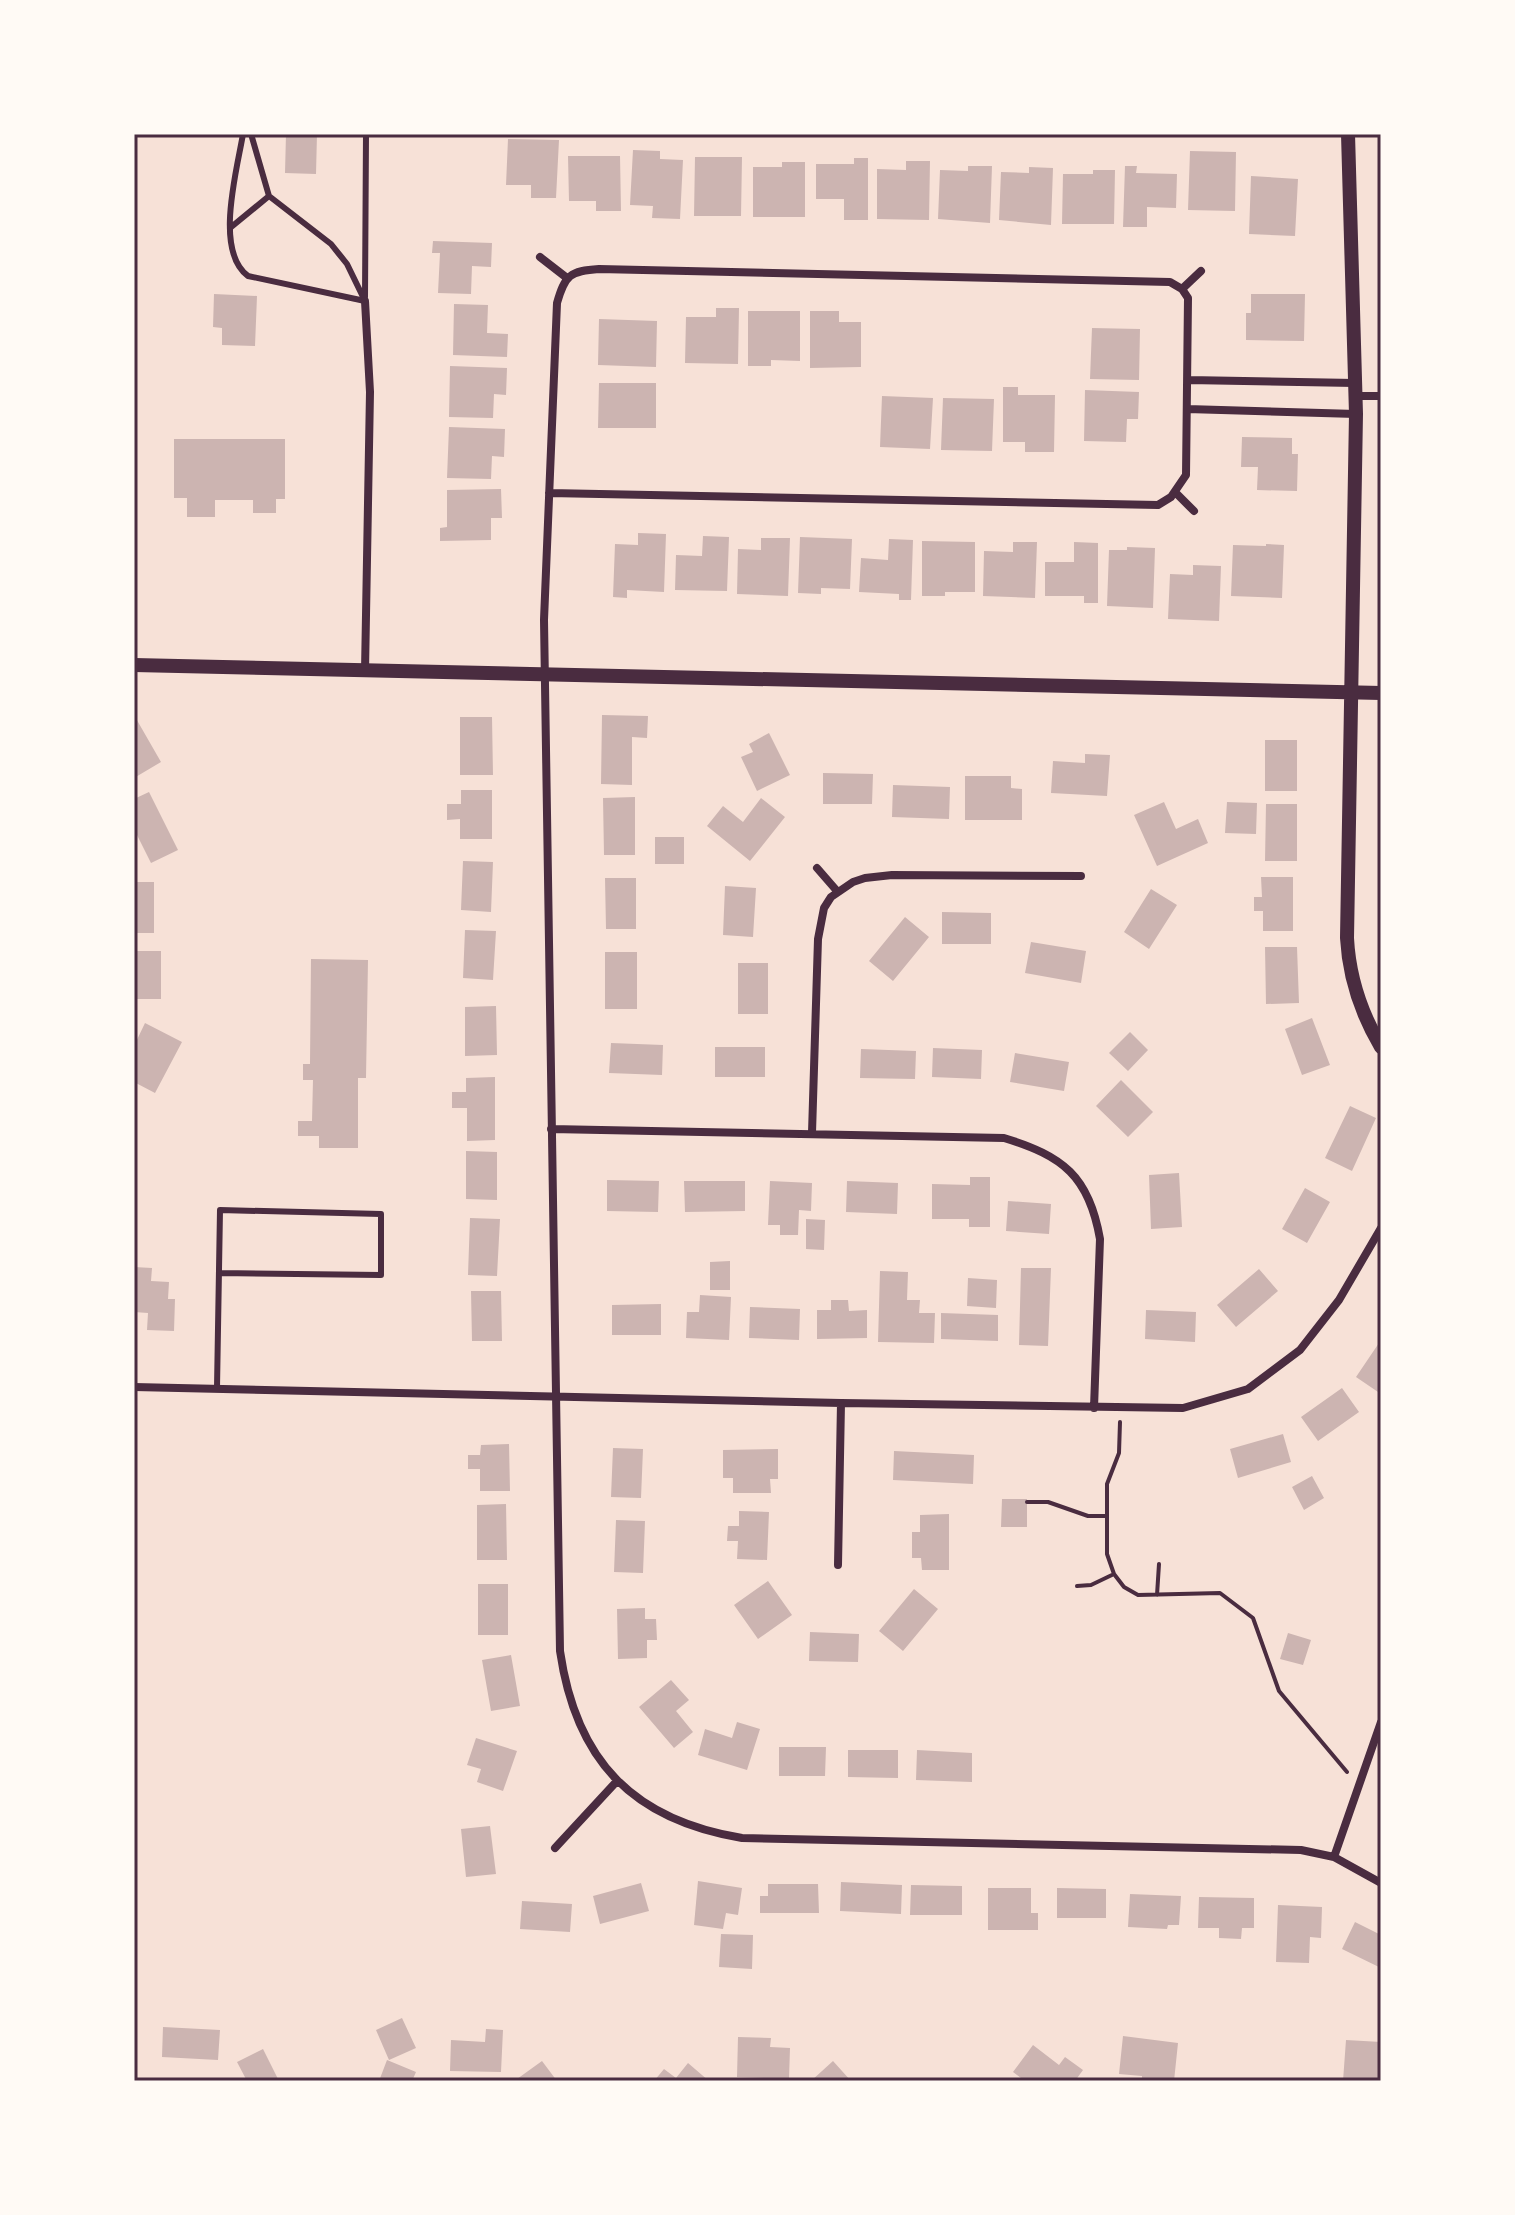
<svg xmlns="http://www.w3.org/2000/svg" width="1515" height="2215" font-family="'PT Sans',sans-serif">
	<rect width="100%" height="100%" fill="#f7e1d7"/>
	<path fill="#ccb4b1" d="M286,134H317L316,174L285,173Z
		M508,139L559,140L556,198H531V185H506Z
		M633,150L660,151V159L683,160L680,219L652,218L653,206L630,205Z
		M1190,151L1236,152L1235,211L1188,210Z
		M568,156H620L621,211H596V201H569Z
		M695,157H742L741,216H694Z
		M854,158H868V220H844V199H816V164H854Z
		M906,161H930L929,220L877,219V169L906,170Z
		M782,162H805V217H753V167H782Z
		M968,166H992L990,223L938,219L940,170L968,171Z
		M1125,166H1137L1136,173L1177,174L1176,208L1147,207V227H1123Z
		M1029,167L1053,168L1051,225L999,220L1001,172L1029,173Z
		M1093,170H1115L1114,224H1062L1063,174H1093Z
		M1251,176L1298,179L1295,236L1249,234Z
		M433,241L492,243L491,267L472,266L471,294L438,293L440,253H432Z
		M214,294L257,296L255,346L222,345V328L213,327Z
		M1251,294H1305L1304,341L1246,340V313H1251Z
		M454,304L488,305L487,333L508,334L507,357L453,355Z
		M716,308H739L738,364L685,363L686,317H716Z
		M748,311H800V361L771,360V366H748Z
		M810,311H839V322H861V367L810,368Z
		M599,319L657,321L656,367L598,365Z
		M1092,328L1140,329L1139,380L1090,379Z
		M450,366L507,368L506,395L494,394L493,418L449,417Z
		M599,383H656V428H598Z
		M1003,387H1018V395H1055L1054,452H1025V442H1003Z
		M1085,390L1139,392L1138,419H1127L1126,442L1084,441Z
		M882,396L933,398L930,449L880,447Z
		M943,398L994,399L992,451L941,450Z
		M449,427L505,429L504,457L492,456L491,479L447,478Z
		M1242,437L1292,438V454H1298L1297,491L1257,490L1258,467H1241Z
		M174,439H285V499H276V513H253V500H215V517H187V498H174Z
		M501,489L502,518H491V540L440,541V528L447,527V490Z
		M638,533L666,534L664,592L627,590V598L613,597L615,544L638,545Z
		M703,536L729,537L727,591L675,590L676,555L702,556Z
		M800,537L852,539L850,589L821,588V594L798,593Z
		M761,538H790L788,596L737,594L738,549L761,550Z
		M889,539L913,540L911,600H899V594L859,592L861,558L888,560Z
		M922,541L975,542V592H945V596H922Z
		M1013,542H1037L1035,598L983,596L984,551L1013,552Z
		M1074,542L1098,543V603H1084V596H1045V562H1074Z
		M1266,544L1284,545L1282,598L1231,596L1233,545L1266,546Z
		M1127,547L1155,548L1153,608L1107,606L1109,550H1127Z
		M1193,565L1221,566L1219,621L1168,619L1170,574L1193,575Z
		M134,715L161,762L134,778Z
		M602,715L648,716L647,738L632,737V785L601,784Z
		M460,717H492L493,775H460Z
		M769,733L790,775L757,791L741,757L753,752L749,744Z
		M1265,740H1297V791H1265Z
		M1085,754L1110,755L1107,796L1051,793L1053,761L1085,763Z
		M823,773L873,774L872,804H823Z
		M965,776H1011V788L1022,789V820H965Z
		M893,785L950,787L949,819L892,817Z
		M461,790H492V839H460V819L447,820V804H461Z
		M149,792L178,850L151,863L137,835L134,837V799Z
		M635,797V855H604L603,798Z
		M761,798L785,817L750,861L707,826L723,806L743,822Z
		M1164,802L1176,829L1198,819L1208,843L1157,866L1134,815Z
		M1227,802L1257,803L1256,834L1225,833Z
		M1266,804H1297V861H1265Z
		M655,837H684V864H655Z
		M463,861L493,862L491,912L461,910Z
		M1261,877H1293V931H1263V911H1254V897H1262Z
		M605,878H636V929H606Z
		M134,882H154V933H134Z
		M725,886L756,888L753,937L723,935Z
		M1151,889L1177,905L1149,949L1124,932Z
		M942,912L991,913V944H942Z
		M905,917L929,937L893,981L869,961Z
		M465,930L496,931L493,980L463,978Z
		M1031,942L1086,951L1081,983L1025,973Z
		M1265,947H1297L1299,1003L1266,1004Z
		M134,951H161V999H134Z
		M605,952H637V1009H605Z
		M311,959L368,960L366,1078H358V1148H319V1136H298V1121H312L313,1080H303V1064H310Z
		M738,963H768V1014H738Z
		M496,1006L497,1055L465,1056V1007Z
		M1312,1018L1330,1065L1302,1075L1285,1029Z
		M145,1023L182,1042L155,1093L134,1082V1046Z
		M1130,1032L1148,1050L1128,1071L1109,1053Z
		M611,1043L663,1045L662,1075L609,1073Z
		M715,1047H765V1077H715Z
		M933,1048L982,1050L981,1079L932,1077Z
		M861,1049L916,1051L915,1079L860,1078Z
		M1015,1053L1069,1062L1064,1091L1010,1082Z
		M495,1077V1140L467,1141V1108H452V1092H466V1078Z
		M1121,1080L1153,1112L1128,1137L1096,1106Z
		M1350,1106L1376,1118L1352,1171L1325,1158Z
		M466,1151L497,1152V1200L466,1199Z
		M1179,1173L1182,1227L1151,1229L1149,1175Z
		M970,1177H990V1227H969V1219H932V1184L970,1185Z
		M607,1180L659,1181L658,1212L607,1211Z
		M684,1181H745V1211L685,1212Z
		M770,1181L812,1183L811,1211L799,1210L798,1235H780V1225H768Z
		M847,1181L898,1183L897,1214L846,1212Z
		M1305,1188L1330,1202L1307,1243L1282,1229Z
		M1008,1201L1051,1204L1049,1234L1006,1231Z
		M470,1218L500,1219L497,1276L468,1275Z
		M806,1219L825,1220L824,1250L806,1249Z
		M730,1261V1290H710V1262Z
		M134,1267L152,1268L151,1281L169,1282L168,1299H175L174,1331L147,1330L148,1313L134,1312Z
		M1021,1268H1051L1048,1346L1019,1345Z
		M1259,1269L1278,1291L1236,1327L1217,1305Z
		M880,1271L908,1272L907,1300H920L919,1313H935L934,1343L878,1342Z
		M968,1278L997,1280L996,1308L967,1306Z
		M471,1291H501L502,1341H472Z
		M700,1295L731,1297L729,1340L686,1338L687,1312H699Z
		M831,1300H848L849,1311L867,1310V1338L817,1339V1310H831Z
		M661,1304V1335H612V1305Z
		M750,1307L800,1309L799,1340L749,1338Z
		M1146,1310L1196,1312L1195,1342L1145,1339Z
		M941,1313L998,1315V1341L941,1339Z
		M1381,1340V1394L1356,1377Z
		M1342,1388L1359,1412L1318,1441L1301,1417Z
		M1283,1434L1291,1462L1238,1478L1230,1449Z
		M509,1444L510,1491H480V1469H468V1455H480L481,1445Z
		M613,1448L643,1449L641,1498L611,1497Z
		M778,1449V1479H770L771,1493H733V1478H723V1450Z
		M894,1451L974,1455L973,1484L893,1480Z
		M1312,1476L1324,1498L1304,1510L1292,1487Z
		M1002,1499H1027V1527H1001Z
		M506,1504L507,1560H477V1505Z
		M739,1511L769,1512L767,1560L737,1559L738,1541H727L728,1526H739Z
		M949,1514V1570H922L921,1558H912V1532H920V1515Z
		M616,1520L645,1521L643,1573L614,1572Z
		M768,1581L792,1615L758,1639L734,1605Z
		M478,1584H508V1635H478Z
		M914,1589L938,1609L903,1651L879,1631Z
		M645,1608V1619H656L657,1640H647V1658L618,1659L617,1609Z
		M810,1632L859,1634L858,1662L809,1661Z
		M1288,1633L1311,1640L1303,1665L1280,1659Z
		M511,1655L520,1706L491,1711L482,1660Z
		M671,1680L689,1700L676,1711L693,1732L674,1748L639,1707Z
		M737,1722L760,1729L747,1770L698,1755L705,1729L732,1738Z
		M476,1738L517,1751L503,1791L477,1782L481,1769L467,1765Z
		M779,1747H826L825,1776H779Z
		M848,1750H898V1778L848,1777Z
		M917,1750L972,1753V1782L916,1780Z
		M490,1826L496,1874L466,1877L461,1829Z
		M698,1881L742,1888L738,1915L726,1913L723,1929L694,1925Z
		M841,1882L902,1885L901,1914L840,1911Z
		M641,1883L649,1911L600,1924L593,1896Z
		M768,1884H818L819,1913H760V1896H768Z
		M911,1885L962,1886V1915H910Z
		M988,1888H1031V1913H1038V1930H988Z
		M1057,1888L1106,1889V1918H1057Z
		M1130,1894L1181,1896L1179,1925H1168L1167,1929L1128,1927Z
		M1199,1897L1254,1898V1928H1242L1241,1939L1219,1938V1928H1198Z
		M522,1901L572,1904L570,1932L520,1929Z
		M1278,1905L1322,1907L1321,1938L1310,1937L1309,1963L1276,1962Z
		M1355,1922L1381,1935V1968L1342,1949Z
		M721,1934L753,1935L752,1969L719,1967Z
		M402,2018L416,2048L389,2060L376,2030Z
		M163,2027L220,2030L218,2060L162,2057Z
		M486,2029L503,2030L501,2072L450,2071L451,2040L485,2042Z
		M1123,2036L1178,2043L1174,2081H1142V2076L1119,2074Z
		M738,2037L771,2038L770,2047L790,2048L789,2079L737,2077Z
		M1346,2040L1381,2042L1380,2081H1343Z
		M1033,2045L1059,2065L1065,2057L1083,2070L1075,2081H1025L1013,2072Z
		M263,2049L279,2081H247L237,2062Z
		M387,2060L416,2072L412,2081H379Z
		M542,2061L557,2081H518L517,2079Z
		M833,2061L851,2081H811Z
		M688,2063L709,2081H654L664,2069L676,2078Z"/>
	<g fill="none" stroke-linecap="round" stroke-linejoin="round">
		<path stroke="#4a2c40" stroke-width="4" d="M1120,1422L1119,1453L1107,1484V1554L1114,1574L1124,1587L1138,1595L1220,1593L1253,1618L1279,1691L1347,1772
			M1027,1502H1048L1088,1516H1107
			M1077,1586L1091,1585L1114,1574
			M1157,1595L1159,1564"/>
		<path stroke="#4a2c40" stroke-width="6" d="M243,134C237,170 214,251 248,276L365,301
			M251,134L269,196L331,244L347,264L365,301
			M230,228L269,196
			M365,297L366,134
			M217,1388L220,1210L381,1214V1275L219,1273"/>
		<path stroke="#4a2c40" stroke-width="8" d="M540,257L567,278
			M1182,289L1201,271
			M1188,380L1355,383
			M1356,396H1381
			M1187,409L1356,414
			M1175,492L1194,511
			M549,493L1158,505L1171,497L1186,475L1188,298L1182,289L1170,282L599,269C570,271 565,275 557,303L544,620L560,1651C576,1761 633,1820 742,1838L1301,1850L1334,1857L1381,1883
			M365,671L370,392L365,301
			M817,868L837,891
			M551,1129L1004,1138C1063,1156 1089,1176 1100,1239L1094,1408
			M812,1133L818,939L824,908L831,897L853,882L865,878L892,875L1081,876
			M134,1387L841,1403L1183,1408L1248,1389L1300,1350L1339,1300L1381,1228
			M838,1565L841,1403
			M555,1848L617,1781
			M1334,1857L1381,1722"/>
		<path stroke="#4a2c40" stroke-width="14" d="M1348,134L1356,414L1347,938C1349,977 1361,1013 1381,1047
			M134,665L1381,693"/>
	</g>
	<rect width="1515" height="2215" fill="none" stroke="#fffaf5" stroke-width="272"/>
	<rect x="136" y="136" width="1243" height="1943" fill="none" stroke="#4a2c40" stroke-width="3"/>
</svg>
